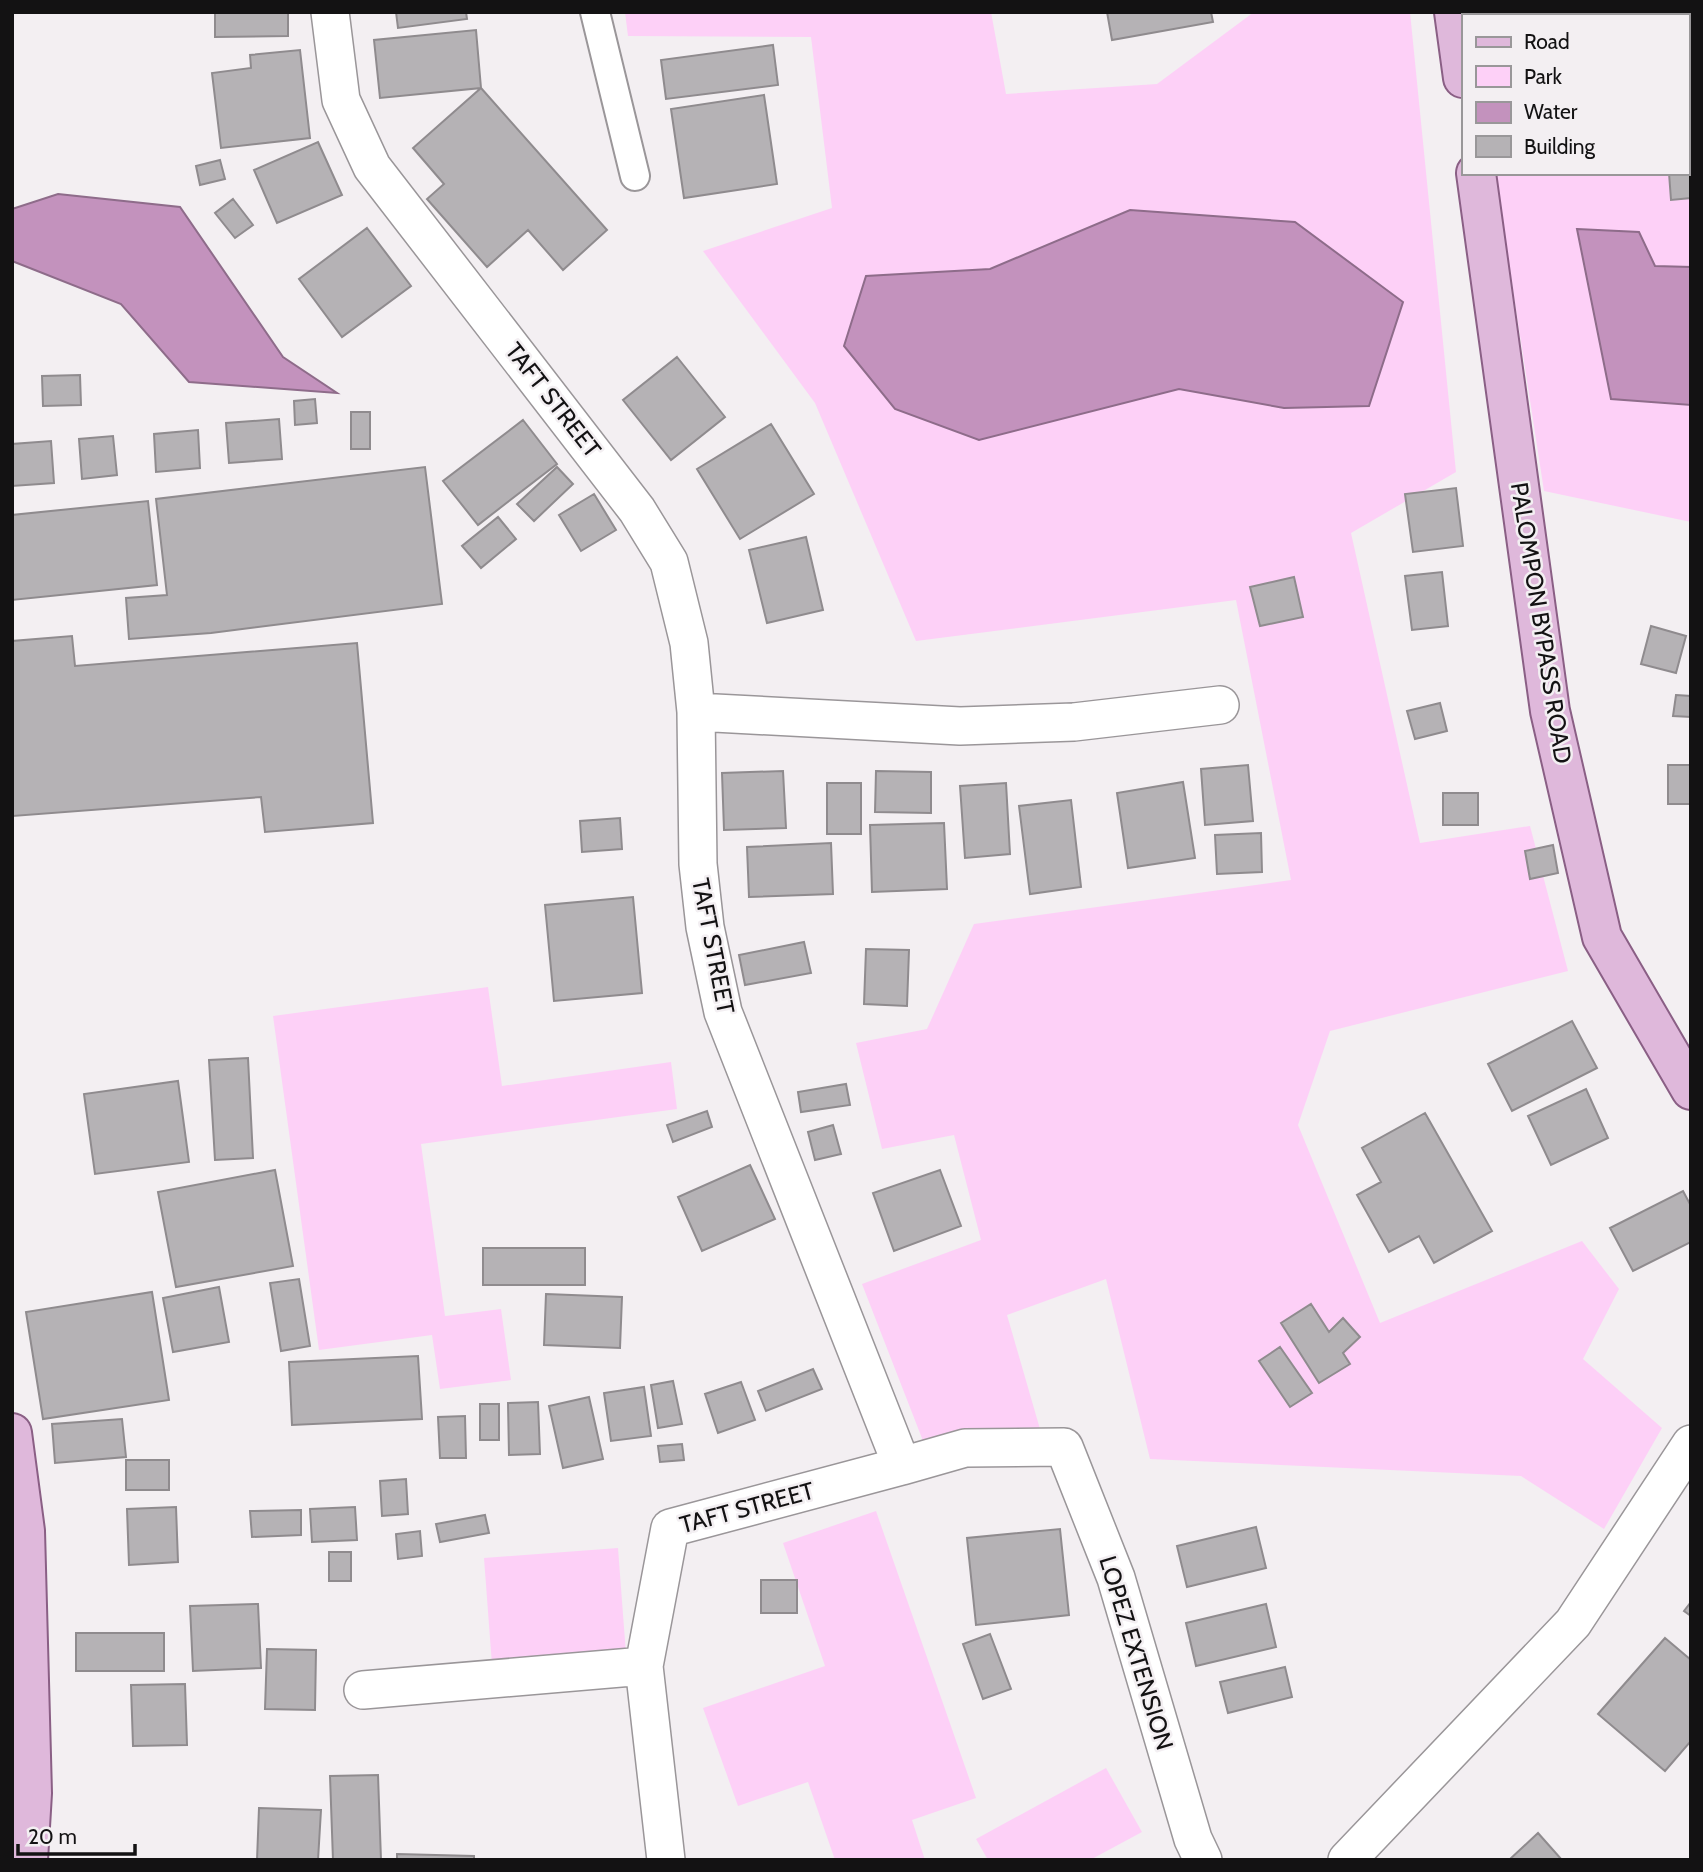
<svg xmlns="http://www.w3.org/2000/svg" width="1703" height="1872" font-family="Cabin,sans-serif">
	<rect width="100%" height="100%" fill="#f3eff2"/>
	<path fill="#ebe1e9" d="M1480,12H1691V138L1687,139V16H1480Z"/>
	<path fill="#fdd0f7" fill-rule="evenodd" d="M625,12H991L1006,94L1157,84L1254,12H1410L1456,472L1351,533L1420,843L1530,826L1568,971L1330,1031L1298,1125L1380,1323L1582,1241L1619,1289L1583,1359L1662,1428L1604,1529L1521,1476L1150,1459L1106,1279L1007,1315L1042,1436L925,1446L862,1284L981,1240L954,1135L882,1149L856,1043L927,1029L974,924L1291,880L1236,600L916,641L815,403L703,251L832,208L811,37L628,36ZM990,269L1284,408L1179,389L979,440L866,276Z
		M1691,138V267L1655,266L1577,230L1611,399L1691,405V522L1544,491L1495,173H1687V139Z
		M488,987L502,1086L671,1062L677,1109L421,1144L445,1316L501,1309L511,1380L440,1389L432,1335L319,1350L273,1016Z
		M876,1511L976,1798L912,1820L925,1860H835L808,1782L738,1806L703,1708L825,1666L783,1543Z
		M618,1548L626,1654L492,1665L484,1558Z
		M1106,1768L1142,1832L1090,1860H988L976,1839Z"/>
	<path fill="#c392bd" stroke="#8e6c8a" stroke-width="2" d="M58,194L180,207L283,357L337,393L189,382L121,304L12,261V209Z
		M1130,210L1295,222L1403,302L1369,406L1284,408L1179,389L979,440L895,409L844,346L866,276L990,269Z
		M1577,229L1639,232L1655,266L1691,267V405L1611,399Z"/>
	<path fill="#b5b2b5" stroke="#8f8b8e" stroke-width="2" d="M215,12H288V36L215,37Z
		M396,12H466L467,19L398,28Z
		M1107,12H1211L1213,22L1112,40Z
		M1495,12H1591L1592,16H1495Z
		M476,30L481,88L380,98L374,40Z
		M773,45L778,85L666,99L661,60Z
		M300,50L310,138L221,148L212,73L251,68L250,55Z
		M481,88L607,230L563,270L528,230L487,267L427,199L444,184L413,148Z
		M764,95L777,184L684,198L671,109Z
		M318,142L342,195L277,223L254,170Z
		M220,160L225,179L200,185L196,166Z
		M1687,169H1691V198L1671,200L1669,173H1687Z
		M233,199L253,225L235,238L215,213Z
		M367,228L411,286L342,337L299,279Z
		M677,357L725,417L671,460L623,400Z
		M80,375L81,405L43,406L42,376Z
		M315,399L317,423L295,425L294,401Z
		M351,412H370V449H351Z
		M279,419L282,459L229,463L226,423Z
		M523,420L557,464L478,525L443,481Z
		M771,424L814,494L740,539L697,469Z
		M198,430L200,468L156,472L154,434Z
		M113,436L117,475L82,479L79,439Z
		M51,441L54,483L12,486V444Z
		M425,467L442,604L211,633L129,639L126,598L167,595L156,499Z
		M557,467L573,484L534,521L517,504Z
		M1456,488L1463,546L1413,552L1405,494Z
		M594,494L616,530L581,551L559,515Z
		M148,501L157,585L12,600V515Z
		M498,517L516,539L481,568L462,546Z
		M806,537L823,610L767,623L749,550Z
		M1442,572L1448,626L1412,630L1405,576Z
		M1294,577L1303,617L1260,626L1250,587Z
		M1651,626L1686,636L1676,673L1641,664Z
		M72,636L75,666L357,643L373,823L265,832L261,797L13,816L12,641Z
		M1676,695L1691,696V717L1673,716Z
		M1440,703L1447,731L1415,739L1407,711Z
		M1248,765L1253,821L1205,825L1201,769Z
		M1668,765H1691V804H1668Z
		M783,771L786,828L724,830L722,773Z
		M876,771L931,772V813L875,812Z
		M1183,782L1195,858L1128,868L1117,793Z
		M827,783H861V834H827Z
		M1006,783L1010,854L965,858L960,786Z
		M1443,793H1478V825H1443Z
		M1071,800L1081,887L1030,894L1019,806Z
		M620,818L622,849L582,852L580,821Z
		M944,823L947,889L872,892L870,825Z
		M1261,833L1262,872L1217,874L1215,835Z
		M831,843L833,894L749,897L747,847Z
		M1553,845L1558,873L1530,879L1525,851Z
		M633,897L642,993L554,1001L545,905Z
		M804,942L811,973L745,985L739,955Z
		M866,949L909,950L907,1006L864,1004Z
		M1572,1021L1597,1068L1512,1111L1488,1064Z
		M248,1058L253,1158L215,1160L209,1060Z
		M178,1081L189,1162L95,1174L84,1094Z
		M846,1084L850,1105L801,1112L798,1092Z
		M1586,1089L1608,1138L1551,1165L1528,1116Z
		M707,1111L712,1127L673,1142L667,1125Z
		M1425,1113L1492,1231L1434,1263L1419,1236L1389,1252L1357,1195L1381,1182L1362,1148Z
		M833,1125L841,1154L815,1160L808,1132Z
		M750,1165L775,1219L702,1251L678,1197Z
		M275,1170L293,1266L176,1287L158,1192Z
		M940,1170L961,1226L894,1251L873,1193Z
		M1683,1191L1691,1206V1242L1633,1271L1610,1228Z
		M483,1248H585V1285H483Z
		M299,1279L310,1346L281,1351L270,1283Z
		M219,1287L229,1342L173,1352L163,1298Z
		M152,1292L169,1400L43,1419L26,1312Z
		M546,1294L622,1297L620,1348L544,1345Z
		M1311,1304L1329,1332L1343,1318L1360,1337L1343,1353L1350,1364L1319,1383L1281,1323Z
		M1280,1347L1312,1393L1290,1407L1259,1361Z
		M418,1356L422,1419L292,1425L289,1362Z
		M813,1369L822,1389L766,1411L758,1391Z
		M673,1381L682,1424L658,1428L651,1385Z
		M741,1382L755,1420L718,1433L705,1394Z
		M644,1387L651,1436L611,1441L604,1393Z
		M589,1397L603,1459L563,1468L549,1406Z
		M538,1402L540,1454L509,1455L508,1403Z
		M480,1404H499V1440H480Z
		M465,1416L466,1458H440L438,1417Z
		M122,1419L126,1457L55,1463L52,1424Z
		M682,1444L684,1460L660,1462L658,1446Z
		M126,1460H169V1490H126Z
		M406,1479L408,1514L382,1516L380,1481Z
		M176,1507L178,1562L129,1565L127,1509Z
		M355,1507L357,1540L312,1542L310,1509Z
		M301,1510V1535L252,1537L250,1511Z
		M485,1515L489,1533L440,1542L436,1524Z
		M1256,1527L1266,1568L1187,1587L1177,1546Z
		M1060,1529L1069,1615L976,1625L967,1538Z
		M420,1531L422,1556L398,1559L396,1534Z
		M329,1552H351V1581H329Z
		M761,1580H797V1613H761Z
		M1691,1602V1616L1684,1611Z
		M258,1604L261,1668L193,1671L190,1606Z
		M1266,1604L1276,1647L1196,1666L1186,1623Z
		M76,1633H164V1671H76Z
		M990,1634L1011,1689L983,1699L963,1644Z
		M1665,1638L1691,1660V1741L1665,1771L1598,1714Z
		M267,1649L316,1650L315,1710L265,1709Z
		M1285,1667L1292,1697L1228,1713L1220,1682Z
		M185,1684L187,1745L133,1746L131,1685Z
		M378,1775L381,1860H333L330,1776Z
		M259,1808L321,1810L318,1860H257Z
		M1538,1833L1562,1860H1509Z
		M397,1854L474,1856V1860H397Z"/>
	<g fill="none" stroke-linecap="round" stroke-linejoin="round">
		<defs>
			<path id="pedestrian" d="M595,12L635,176"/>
			<path id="minor" d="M330,12L341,100L372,167L637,510L669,562L689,643L696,712L698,864L705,927L723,1012L902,1466L670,1528L644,1666L666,1860
				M696,712L960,726L1074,722L1220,705
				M902,1466L965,1448L1064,1447L1116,1578L1193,1839L1203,1860
				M363,1690L644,1666
				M1347,1860L1573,1623L1691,1444"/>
			<path id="primary" d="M1454,12L1463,78
				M1476,173L1550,711L1602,937L1691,1090
				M12,1433L25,1531L32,1793L28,1860"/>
		</defs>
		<use href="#pedestrian" stroke="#9a9699" stroke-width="32"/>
		<use href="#minor" stroke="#9a9699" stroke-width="40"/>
		<use href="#primary" stroke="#8a5f85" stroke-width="42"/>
		<use href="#pedestrian" stroke="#fff" stroke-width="28"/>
		<use href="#minor" stroke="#fff" stroke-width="37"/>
		<use href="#primary" stroke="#dfb8db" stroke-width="38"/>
	</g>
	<g text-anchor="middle" stroke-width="5" stroke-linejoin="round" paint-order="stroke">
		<g font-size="24" fill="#131213" stroke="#f3eff2">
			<text transform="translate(553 400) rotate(52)" y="8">TAFT STREET</text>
			<text transform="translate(1541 623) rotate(81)" y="8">PALOMPON BYPASS ROAD</text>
			<text transform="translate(713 946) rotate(79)" y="8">TAFT STREET</text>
			<text transform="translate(747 1508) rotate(-15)" y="8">TAFT STREET</text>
			<text transform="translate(1136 1653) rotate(73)" y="8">LOPEZ EXTENSION</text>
		</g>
	</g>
	<rect width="1703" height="1872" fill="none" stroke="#131213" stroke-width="28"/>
	<rect x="1462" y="14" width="228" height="161" fill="#f3eff2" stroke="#999799" stroke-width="2"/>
	<rect x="1476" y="37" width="35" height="10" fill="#dfb8db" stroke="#999799" stroke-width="2"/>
	<text x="1524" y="49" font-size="21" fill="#131213">Road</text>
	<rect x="1476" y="66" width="35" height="21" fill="#fdd0f7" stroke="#999799" stroke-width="2"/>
	<text x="1524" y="84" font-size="21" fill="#131213">Park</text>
	<rect x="1476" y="102" width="35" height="21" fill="#c392bd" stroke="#999799" stroke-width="2"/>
	<text x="1524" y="119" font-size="21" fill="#131213">Water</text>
	<rect x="1476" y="136" width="35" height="21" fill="#b5b2b5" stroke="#999799" stroke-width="2"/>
	<text x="1524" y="154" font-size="21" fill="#131213">Building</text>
	<path d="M18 1844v10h117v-10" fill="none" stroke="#131213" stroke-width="3.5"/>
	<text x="28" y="1844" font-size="21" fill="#131213" stroke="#f3eff2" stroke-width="5" paint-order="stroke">20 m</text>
</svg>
